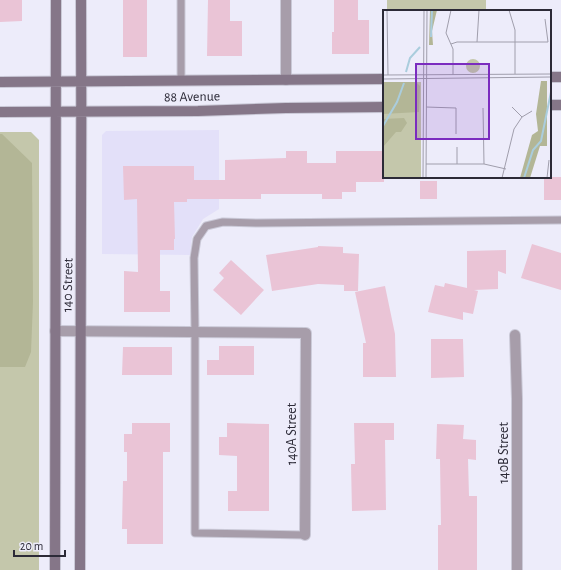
<svg xmlns="http://www.w3.org/2000/svg" width="561" height="570" font-family="'Alegreya Sans',sans-serif">
	<rect width="100%" height="100%" fill="#edecfa"/>
	<path fill="#e3e0f9" d="M219,130V209L203,219L192,237L190,255L102,254V135L106,131Z"/>
	<path fill="#c4c7ab" d="M387,0H486V11H387Z
		M0,132H31L39,140V570H0Z"/>
	<path fill="#b3b696" d="M0,134H2L32,163L33,302L31,352L25,367H0Z"/>
	<path fill="#eac4d6" d="M0,0H22V21L0,22Z
		M123,0H147V57H123Z
		M208,0H230V21H242V56H207Z
		M334,0H358V20H369V54H332V32H334Z
		M286,151H307V163H336V151H384V182H356V192H342V199H322V194H261V199H187V202H174L175,239H174V250H160V291H170V312H124V271L138,272L137,199L124,200L123,166H194V180H225V160L286,158Z
		M544,177H561V200H544Z
		M420,181H437V199H420Z
		M532,244L561,253V290L521,278Z
		M318,246L343,247V253L359,254L358,291H344V285L318,284L272,291L266,255L318,247Z
		M506,250V274L498,271V289L474,290L478,291L473,314L463,312V320L428,312L435,285L444,287L445,283L467,288V251Z
		M231,260L264,290L241,315L213,290L224,278L219,273Z
		M385,286L395,334L396,377H363V343H366L355,292Z
		M431,339H463L464,377L431,378Z
		M219,346H254V375H207V360H219Z
		M123,347H172V375H122Z
		M132,423H170V452H163V544H127V529H122L123,481H127V452H124V434H132Z
		M227,423L269,424V511H228V491H237V456L219,455V437H227Z
		M354,423H394V440H385L386,510L352,511L351,464H355Z
		M437,424L464,425L463,439L476,440V460L468,459L469,496H477V570H438V525H441L440,459H436Z"/>
	<g fill="none" stroke-linecap="round" stroke-linejoin="round">
		<defs>
			<path id="service" d="M181,0V81
				M305,535L195,533V332L194,258L197,239L206,226L223,222L258,223L561,220"/>
			<path id="minor" d="M286,80V0
				M55,331L306,333L305,535
				M515,335L517,399V570"/>
			<path id="secondary" d="M550,77H561
				M0,82L384,79
				M550,105H561
				M0,112L198,111L286,108L384,107
				M55,570L56,0
				M80,570C80,380 82,190 81,0"/>
		</defs>
		<use href="#service" stroke="#cac9d7" stroke-width="9"/>
		<use href="#minor" stroke="#cac9d7" stroke-width="12"/>
		<use href="#secondary" stroke="#cac9d7" stroke-width="12"/>
		<use href="#service" stroke="#a79daa" stroke-width="7"/>
		<use href="#minor" stroke="#a79daa" stroke-width="10"/>
		<use href="#secondary" stroke="#857688" stroke-width="10"/>
	</g>
	<g text-anchor="middle" stroke-width="3" stroke-linejoin="round" paint-order="stroke">
		<g font-size="14" fill="#2c2a37" stroke="#edecfa">
			<text transform="translate(192 96) rotate(-1)" y="5">88 Avenue</text>
			<text transform="translate(67 285) rotate(-89)" y="5">140 Street</text>
			<text transform="translate(291 434) rotate(-90)" y="5">140A Street</text>
			<text transform="translate(503 453) rotate(-90)" y="5">140B Street</text>
		</g>
	</g>
	<g transform="translate(383 10)">
		<rect width="168" height="168" fill="#edecfa"/>
		<path d="M83 56a7 7 0 1 1 14 0a7 7 0 1 1-14 0ZM0,72H38V168H0Z" fill="#c4c7ab"/>
		<path d="M47,0H54L49,21L50,35H46ZM158,71H164V136H157L147,168H137L149,125L155,121L153,104ZM0,72H33L37,76L36,102L0,104ZM21,108L24,113L18,122H13L0,137V109Z" fill="#b3b696"/>
		<path fill="none" stroke="#aacddd" stroke-width="2" d="M48,27L49,0M23,62L27,48L37,37M0,116L14,92L21,73M141,168L150,140L158,131L168,82"/>
		<path fill="none" stroke="#a09eac" stroke-width="1" d="M4,0L5,65M68,0L63,23L70,39V65M126,0L132,20V64M94,32L96,0M68,34L74,32H165L162,9M0,65L168,64M0,69L168,67M43,97L73,98V124M129,97L139,107M100,98L101,154M74,137V154M43,154H101L123,159M40,168L41,0M43,168L44,0M119,168L131,119L139,107L149,101M164,168L166,150"/>
		<path fill="#7b2cbf" fill-opacity="0.15" stroke="#7b2cbf" stroke-width="2" d="M33,54H106V129H33Z"/>
		<rect width="168" height="168" fill="none" stroke="#2c2a37" stroke-width="2"/>
	</g>
	<path d="M14 550v6h51v-6" fill="none" stroke="#2c2a37" stroke-width="2"/>
	<text x="20" y="550" font-size="12" fill="#2c2a37" stroke="#edecfa" stroke-width="3" paint-order="stroke">20 m</text>
</svg>
